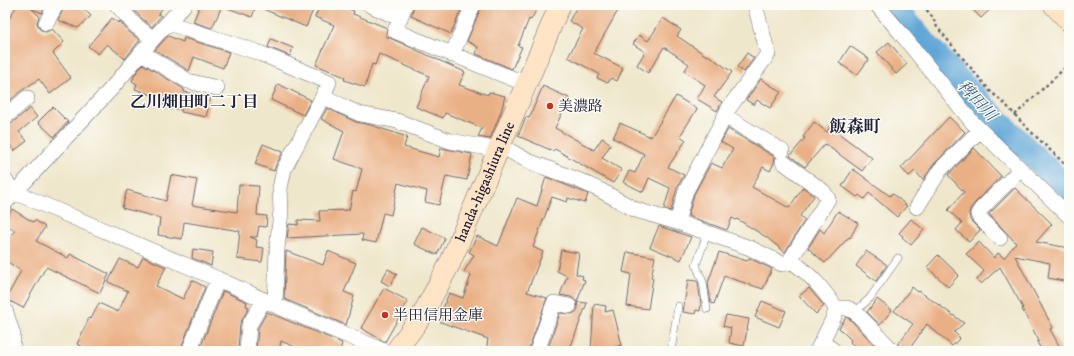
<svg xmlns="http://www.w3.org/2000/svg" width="1074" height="356" font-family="'IM FELL DW Pica','Noto Serif JP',serif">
	<rect width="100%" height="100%" fill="#fdfcf7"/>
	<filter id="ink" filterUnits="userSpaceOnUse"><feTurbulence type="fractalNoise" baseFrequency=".025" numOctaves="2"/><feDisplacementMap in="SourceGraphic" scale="8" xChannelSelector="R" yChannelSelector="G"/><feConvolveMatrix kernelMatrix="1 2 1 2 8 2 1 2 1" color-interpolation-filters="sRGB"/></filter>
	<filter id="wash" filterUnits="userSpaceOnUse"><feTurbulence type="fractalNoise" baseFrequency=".012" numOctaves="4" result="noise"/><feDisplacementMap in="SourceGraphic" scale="16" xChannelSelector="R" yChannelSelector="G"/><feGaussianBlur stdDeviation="0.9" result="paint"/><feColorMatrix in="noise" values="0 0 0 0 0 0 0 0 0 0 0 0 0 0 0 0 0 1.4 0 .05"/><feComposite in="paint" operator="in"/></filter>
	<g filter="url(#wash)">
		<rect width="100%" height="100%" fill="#efe7cb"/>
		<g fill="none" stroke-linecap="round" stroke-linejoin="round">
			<path stroke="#61a7d7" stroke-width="25" d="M892,5C947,70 1006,132 1069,189"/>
		</g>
		<g id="blocks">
			<path fill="#eab085" d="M17,5H46L42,13L31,8L39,16L37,23L39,28L42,31L46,32L52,29L64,42L53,53L71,78L50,94L39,79L21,91L5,105V26Z
				M65,5H74L84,9L91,16L78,28L58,20Z
				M134,5H165L158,14L161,16L152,27L141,18L132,8Z
				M200,5H300L313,10L306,27L256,6L252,17L222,6L212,28L193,22Z
				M320,5H338L354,11L353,14L387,28L386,36L392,39L465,72L459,85L488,95L489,92L505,96L501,112L490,139L478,137L482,128L445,113L443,118L416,107L429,76L379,54L375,65L372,64L365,87L344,80L345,77L316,65L334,25L315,17Z
				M414,5H463L451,34L411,16Z
				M482,5H498L508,10L510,5H539L531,20L529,19L518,46L522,47L512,69L476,54L478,47L467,41Z
				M578,5H621L594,53L623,68L617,81L611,78L608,83L597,78L599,74L568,57L583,29L569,21Z
				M968,5H995L981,18Z
				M112,18L118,23L120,21L128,31L140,40L125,59L107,44L98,54L88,46Z
				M663,18L681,30L677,36L707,56L708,55L732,72L714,97L722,102L717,111L697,99L705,85L684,71L689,64L664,47L648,73L637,65L645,52L633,44L639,35L648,41Z
				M168,36L183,42L184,38L229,52L223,68L194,57L189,71L155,50Z
				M271,39L293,48L290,56L268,47Z
				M889,42L907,64L896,74L877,52Z
				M850,46L869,59L857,75L839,63Z
				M747,53L754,58L744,72L737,67Z
				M143,64L184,89V92L211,97L206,117L181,112L182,110L164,106L165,100L135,89L137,84L132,81L135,74Z
				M761,79L781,92L770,108L757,100L754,105L746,100Z
				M278,84L311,100L303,115L271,100Z
				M543,86L569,98L555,128L594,150L602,138L611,144L602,158L622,170L613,183L555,149L553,151L518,136L526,117L529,118Z
				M676,96L697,109L680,136L686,140L668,167L684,175L677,188L671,211L664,209L670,188L649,178L643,192L623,182L629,171L635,173L644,154L613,138L620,123L651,137Z
				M53,107L68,122L54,137L38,122Z
				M30,108L37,117L19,132L27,141L14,151L5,139V126L11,124Z
				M327,108L356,122L371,125L407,137L404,147L439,157L441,148L472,154L467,180L446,176L439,205L425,202L427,191L398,183L391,215L383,213L376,243L362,240L363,234L287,238L289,224L298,225V220L320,221L319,211L349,210L353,191L356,192L362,169L334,159L344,131L321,119Z
				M949,117L965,132L934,164L923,180L915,171L909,176L901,168Z
				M814,122L827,132L830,127L872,158L862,171L825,144L805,167L790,156L805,138L803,137Z
				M728,129L775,157L774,163L770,171L763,167L752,187L789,208L803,187L814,196L800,216L805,220L785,252L766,237L737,219L736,220L732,218L727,230L688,216L694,194L711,163L722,168L733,149L721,142Z
				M263,144L283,152L276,165L274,171L255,164Z
				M974,148L1001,176L975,203L970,209L969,213L970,220L980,230L969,242L956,230L962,223L948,210L964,192L948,175Z
				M853,169L890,196L892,193L907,206L897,217L869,193L864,199L859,195L857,197L842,186Z
				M171,175L197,180L192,205L237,212L239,185L259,186L257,215L267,216L266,227L259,226L257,237H250L257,240L256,247L264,248L262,262L237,259L240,231L184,222L182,239L158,235L160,218L122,208L127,190L166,201Z
				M546,177L588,194L585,203L568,198L567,202L552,197L533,247L543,252L527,292L547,298L528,351H486L488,339L438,321L449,293L463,298L471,275L464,272L474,255L469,252L477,236L498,246L517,198L537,206Z
				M1015,188L1052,224L1036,242L1069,248V282L1048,278L1050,263L1015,256L1053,328L1050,329L1062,351H1042L1037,342L1039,341L1022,309L1023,308L1000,267L981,284L977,280L984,271L966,254L979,242L994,258L998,253L1004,258L1016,243L989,214Z
				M12,209L33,222L35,220L45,227L36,241L68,258L70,254L109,274L100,293L46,267L23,308L6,299L21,271L5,260V244L15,230L5,224V221Z
				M838,211L858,223L850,238L849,237L825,263L808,248L820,229L824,233Z
				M911,219L924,230L911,245L902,237L903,236L899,233Z
				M659,226L691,237L681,260L650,247Z
				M422,227L445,238L437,255L414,244Z
				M193,249L213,252L211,266L192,258Z
				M561,250L579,253L576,274L583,276L582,279L585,280L577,302L571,297L560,295L567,276L557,271Z
				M286,251L323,265L328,251L356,263L344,292L354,296L346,325L284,299Z
				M866,251L887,265L876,281L856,266Z
				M627,252L655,257L651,278H653L648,309L627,306L631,274L623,272Z
				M719,252L747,261L749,258L772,269L763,289L724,276L714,304L711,303L708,283Z
				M938,255L959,275L948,287L927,267Z
				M143,257L166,267L156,286L183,299L192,280L205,287L180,351H92L77,344L89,318L91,319L99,303L118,312L128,291L108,282L120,259L138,267Z
				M388,269L397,274L390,286L381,281Z
				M688,280L697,281L698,283L701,304L700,311L696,310L695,314L683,312Z
				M912,287L918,292L919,291L964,323L954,332L960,338L952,346L927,324L908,351H902L898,344L913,324L894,311Z
				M384,288L408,301L385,342L361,328Z
				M809,288L824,306L816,314L799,296Z
				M223,291L247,302L246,306L249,307L240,324L238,349L233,347L232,351H199Z
				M877,299L892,310L880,325L867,312Z
				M762,301L786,311L779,327L755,317Z
				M577,302L587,303L569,351H547L560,313L572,314L576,312L578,308Z
				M594,304L606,306L605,312L613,310L622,345L605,350V351H591Z
				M267,312L342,343L340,351H304L281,341L279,351L268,348L267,351H256L258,328Z
				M726,315L749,319L744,346L729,343L731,328L723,326Z
				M846,317L850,319L880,351H860L850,342L851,340L839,328Z"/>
		</g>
	</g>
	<g filter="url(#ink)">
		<use href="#blocks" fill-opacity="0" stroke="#6a676d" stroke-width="1"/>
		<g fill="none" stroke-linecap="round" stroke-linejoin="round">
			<defs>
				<path id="lane" d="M707,309L703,282L696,265L707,234
					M855,312L870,298L898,258
					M671,351L678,306"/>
				<path id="street" d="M117,5L135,25L153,39
					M370,5L399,18
					M405,5L395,31L526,84
					M877,5L900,32L973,123L1069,216
					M46,23L56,5
					M168,23L257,52L329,82L323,96L344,107L360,114L397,121L450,141L499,150
					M142,53L188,81L217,88
					M452,55L473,5
					M725,116L782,151
					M5,117L27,98
					M501,146L528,161L578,180L600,190L636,210L677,222L750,248L782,264L793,262C812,276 823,289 836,308L834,317L817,351
					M783,162L823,191L828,199L789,262
					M5,180L14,192L218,279L275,305L384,351
					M5,203L111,89L153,39L184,5
					M917,207L940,170L980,130
					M677,222L686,191L729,108L768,54L755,5
					M1000,238L979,217L978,214L981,209L1021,169
					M275,305L277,249L281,211L280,188L284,169L323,96
					M836,308H847L855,312L893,351
					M5,310L13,335L12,351
					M822,341L834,351
					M189,351L218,279
					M247,351L249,325L264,300
					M537,351L554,303L569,306"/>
				<g id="secondary">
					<path d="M1054,5L1069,21"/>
					<path id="s1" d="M396,351L423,314L450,263L560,5"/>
				</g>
			</defs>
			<use href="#lane" stroke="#6a676d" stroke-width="8"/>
			<use href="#street" stroke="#6a676d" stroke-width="16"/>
			<use href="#secondary" stroke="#6a676d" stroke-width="22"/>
			<path stroke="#6a676d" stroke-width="2.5" stroke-dasharray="3 3" stroke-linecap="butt" d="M923,5L933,18L937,27L990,91L1006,105L1025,126L1069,168
				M1015,115L1069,64"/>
			<use href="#lane" stroke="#fff" stroke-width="7"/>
			<use href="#street" stroke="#fff" stroke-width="15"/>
			<use href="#secondary" stroke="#ffe4c6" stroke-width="21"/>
		</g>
	</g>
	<g fill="#c8321e" stroke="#fdfcf7" stroke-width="1.5">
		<circle cx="550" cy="106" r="4"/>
		<circle cx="385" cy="315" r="4"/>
	</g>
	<g text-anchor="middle" stroke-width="3" stroke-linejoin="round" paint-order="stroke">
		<g font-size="15" fill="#22223b" stroke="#fdfcf7" text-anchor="start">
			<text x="558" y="111">美濃路</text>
			<text x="393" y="320">半田信用金庫</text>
		</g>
		<g font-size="15" fill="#22223b" stroke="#fdfcf7">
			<text dy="5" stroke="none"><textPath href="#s1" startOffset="192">handa-higashiura line</textPath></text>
		</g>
		<g font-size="16" font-style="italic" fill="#3e5e81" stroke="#fdfcf7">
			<text transform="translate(978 100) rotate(47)" y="6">稗田川</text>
		</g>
		<g font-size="16" font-weight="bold" fill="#22223b" stroke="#fdfcf7">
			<text x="194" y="107">乙川畑田町二丁目</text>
		</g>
		<g font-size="17" font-weight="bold" fill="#22223b" stroke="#fdfcf7">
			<text x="855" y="132">飯森町</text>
		</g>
	</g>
	<rect width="1074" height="356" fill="none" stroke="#fdfcf7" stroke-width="20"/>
</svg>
